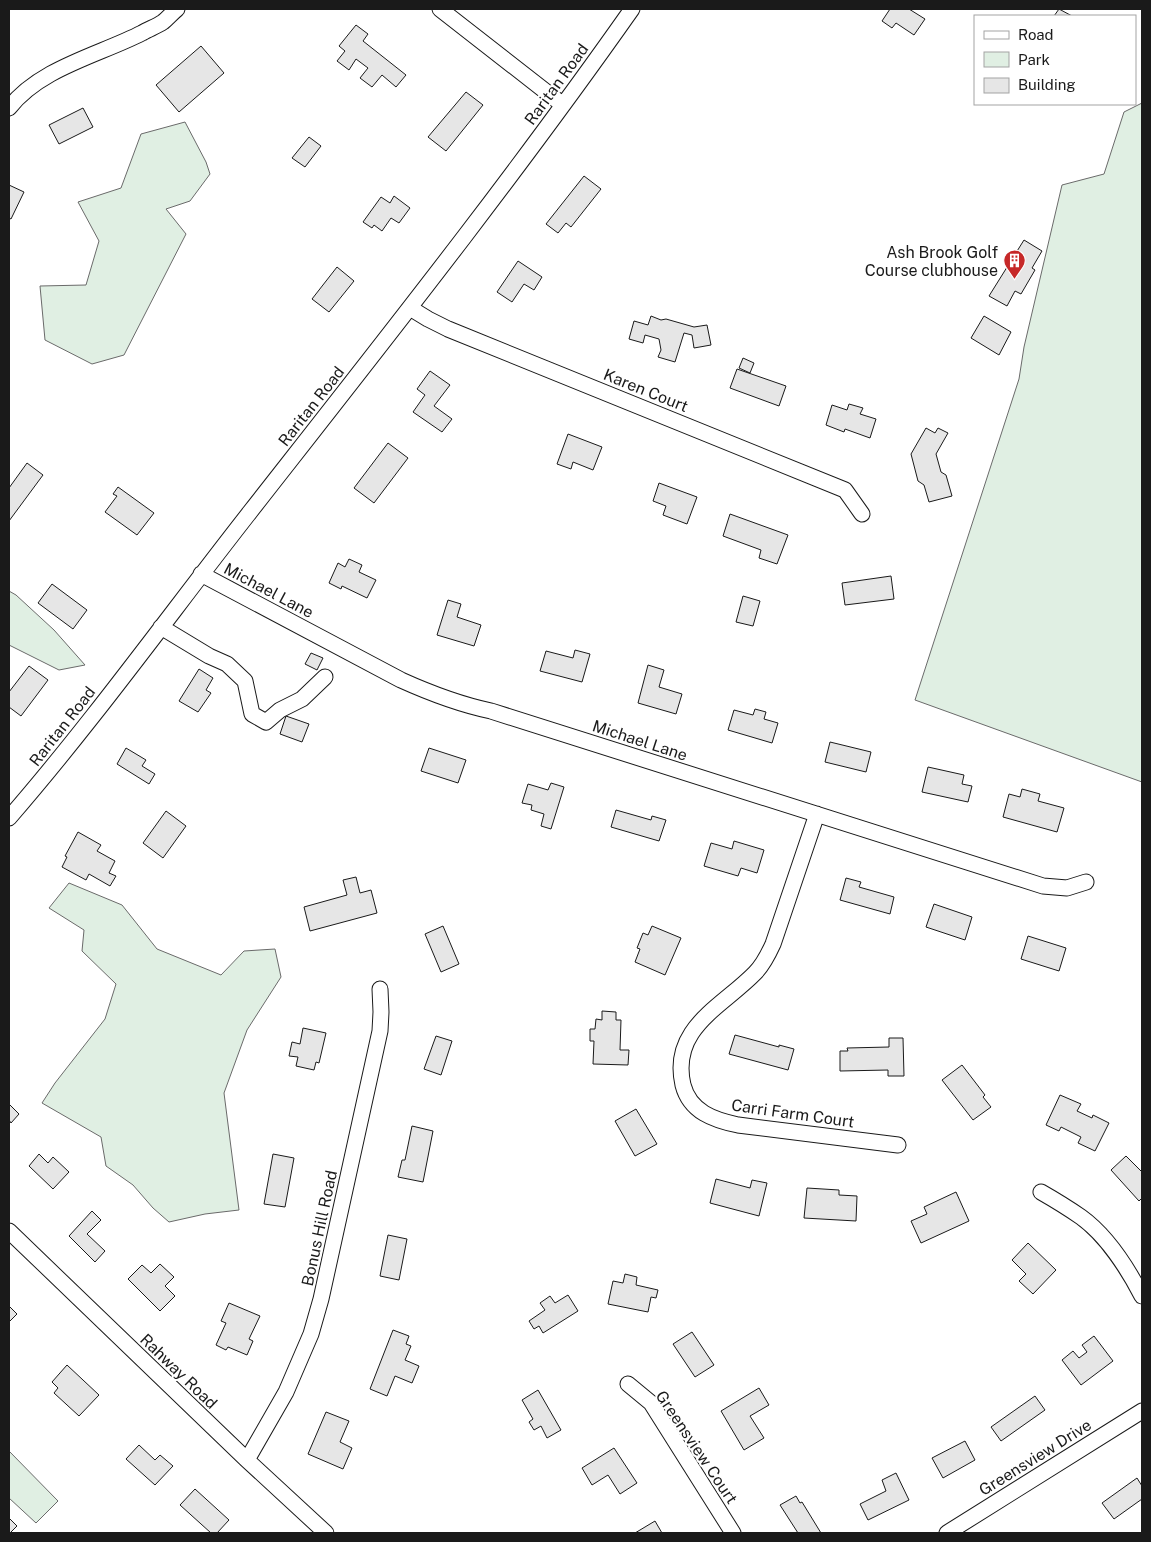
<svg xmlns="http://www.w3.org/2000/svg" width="1151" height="1542" font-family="'Public Sans',sans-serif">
	<rect width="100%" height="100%" fill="#fff"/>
	<path fill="#e0efe3" stroke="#6a6a6a" d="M1142,103V782L915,700L1019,379L1024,347L1062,185L1104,174L1124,112Z
		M185,122L206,162L210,174L190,201L166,209L186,234L124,355L92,364L45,340L40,286L86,285L99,241L78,202L121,188L141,134Z
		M9,591L16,595L54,630L85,665L59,670L9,645Z
		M69,883L122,905L157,949L221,975L244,951L275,949L281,977L247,1030L224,1093L239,1210L205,1214L169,1222L153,1208L133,1185L106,1166L101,1137L42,1103L55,1083L105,1019L116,984L82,951L84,930L49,908Z
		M9,1451L58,1501L36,1523L9,1498Z"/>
	<path fill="#e6e6e6" stroke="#1a1a1a" d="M890,9H909L925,19L914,35L896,23L892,28L882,21Z
		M1059,9L1072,16H1054Z
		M356,25L368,34L363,41L406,75L396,87L382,75L372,87L360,78L368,68L356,59L349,70L337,61L345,51L339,46Z
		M201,46L224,73L179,112L156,85Z
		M466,92L483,105L446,151L428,137Z
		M83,108L93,127L59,144L49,125Z
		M309,137L321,146L305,167L292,158Z
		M584,176L601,189L571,227L566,223L558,233L546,224Z
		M9,185L24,192L11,219L9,218Z
		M394,196L410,208L399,223L391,218L382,231L374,225L372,228L363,222L381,197L390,203Z
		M1024,240L1042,251L1032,268L1035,270L1021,294L1015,291L1007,306L989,296Z
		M518,261L542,277L534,290L524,284L512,302L497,292Z
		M337,267L354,281L329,312L312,299Z
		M651,316L661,320L666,319L694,327L707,325L711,345L694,348L692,335L684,333L675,362L658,357L661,350L659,339L645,335L643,343L629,339L634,321L648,325Z
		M984,316L1011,332L999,355L971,338Z
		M743,358L754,363L750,373L739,368Z
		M737,369L786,386L779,406L730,388Z
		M430,371L450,385L434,406L452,419L442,432L413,412L425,395L417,389Z
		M849,404L863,408L860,414L876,419L870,438L845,429L844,432L826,425L832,405L847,410Z
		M926,428L935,433L938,428L948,433L936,454L941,472L946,475L952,496L929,502L924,485L918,481L911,454Z
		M568,434L602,447L593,470L573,462L571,469L557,464Z
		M388,443L408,458L374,503L354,488Z
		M27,463L43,475L9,521V488Z
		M659,483L697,497L687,524L663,515L666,506L653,501Z
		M118,487L154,513L137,535L105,512L117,496L113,494Z
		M730,514L788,535L777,564L759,558L761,550L723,536Z
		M349,559L362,565L359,572L376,580L367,598L342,586L341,589L329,583L338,563L345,567Z
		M891,576L894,599L845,605L842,583Z
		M52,584L87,610L73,629L38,603Z
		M743,596L760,601L753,626L736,622Z
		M448,600L461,604L457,617L481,625L474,646L437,635Z
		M575,650L590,654L582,682L540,671L546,651L573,658Z
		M311,653L323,658L317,670L305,664Z
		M648,665L664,670L659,687L682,694L676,714L638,703Z
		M29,666L48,680L21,716L9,707V692Z
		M199,669L213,678L206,690L211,693L198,712L179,701Z
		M755,709L766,712L764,719L778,723L772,743L728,730L734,710L753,715Z
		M286,716L309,724L302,742L280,734Z
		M830,742L871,752L866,772L825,762Z
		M126,748L146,760L142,766L155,774L149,784L117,764Z
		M429,748L466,760L458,783L421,771Z
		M928,767L964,775L962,784L972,786L968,802L922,792Z
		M551,783L564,787L551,829L541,826L544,814L531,810L532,805L522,803L528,784L548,790Z
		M1022,789L1040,794L1038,801L1064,808L1057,832L1003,817L1009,794L1020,797Z
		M616,810L651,820L652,816L666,820L659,841L611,827Z
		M166,811L186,826L163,858L143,843Z
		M78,832L101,845L97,851L115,861L109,873L116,876L110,886L89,874L86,880L62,867L67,857L65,856Z
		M734,841L764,850L757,873L741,868L738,876L704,866L711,843L732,849Z
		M356,877L360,893L371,890L377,913L310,931L304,907L347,895L343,880Z
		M846,878L861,882L859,887L894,897L890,914L840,900Z
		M934,904L972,917L965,940L926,927Z
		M443,926L459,964L441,972L425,934Z
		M652,926L681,938L665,975L635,962L640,949L637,948L643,933L648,935Z
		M1028,936L1066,948L1059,971L1021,959Z
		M602,1011L616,1012V1020H621L620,1050H629L628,1065L593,1064L594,1041H590V1029H595L596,1019L602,1020Z
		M303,1028L326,1033L319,1063L316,1062L314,1070L296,1066L298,1057L289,1056L292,1042L300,1044Z
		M735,1035L779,1047V1045L794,1049L788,1070L729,1054Z
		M436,1036L452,1041L441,1075L424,1069Z
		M889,1038H903L904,1076H888V1070L840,1071V1051H848L847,1048L889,1047Z
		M962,1065L985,1095L983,1097L991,1107L973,1120L942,1080Z
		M1060,1095L1081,1104L1077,1111L1092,1118L1093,1115L1109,1123L1095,1151L1078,1143L1081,1137L1061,1127L1059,1131L1046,1125Z
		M9,1104L19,1114L11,1123L9,1120Z
		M636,1109L657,1144L635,1156L615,1121Z
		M412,1126L433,1131L423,1182L398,1177L402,1160H405Z
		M39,1154L48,1163L53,1157L69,1172L53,1189L29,1166Z
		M273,1154L294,1158L285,1207L264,1204Z
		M1126,1156L1142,1172V1198L1139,1201L1111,1170Z
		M716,1179L750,1188L752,1180L767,1183L759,1216L710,1203Z
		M807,1188L839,1190V1195L857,1196L856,1221L804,1218Z
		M956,1192L969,1221L921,1243L911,1221L927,1214L924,1207Z
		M92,1211L101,1220L87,1234L105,1251L95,1262L69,1236Z
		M388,1235L407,1239L399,1280L380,1276Z
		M1028,1243L1056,1270L1033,1294L1019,1281L1026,1274L1012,1260Z
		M160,1264L174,1277L165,1286L175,1296L160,1311L128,1279L142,1265L151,1273Z
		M625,1274L637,1277L636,1285L658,1290L656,1298L651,1297L648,1312L608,1304L613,1281L623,1283Z
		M568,1295L578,1311L543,1333L539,1326L534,1329L529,1321L545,1310L540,1303L550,1296L555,1303Z
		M229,1303L260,1316L249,1339L253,1341L247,1355L228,1347L226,1350L216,1345L226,1323L221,1321Z
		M9,1306L17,1314L9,1322Z
		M393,1330L409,1336L406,1344L411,1346L405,1360L419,1366L412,1383L395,1376L387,1396L370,1389Z
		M692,1332L714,1365L695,1377L673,1344Z
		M1094,1336L1113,1361L1081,1385L1062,1360L1073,1351L1079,1358L1087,1352L1082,1345Z
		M67,1365L99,1395L79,1416L54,1393L58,1388L52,1382Z
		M759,1388L769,1405L750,1416L764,1438L744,1450L721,1411Z
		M538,1390L561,1430L547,1438L541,1426L534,1430L529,1422L533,1419L522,1400Z
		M1035,1396L1045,1410L1001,1441L991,1427Z
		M326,1412L349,1421L340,1442L352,1448L343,1469L308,1454Z
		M965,1441L975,1460L943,1478L932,1458Z
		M139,1445L155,1460L160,1455L173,1466L155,1485L126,1459Z
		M614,1448L637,1483L620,1494L608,1475L592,1485L582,1468Z
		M896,1473L909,1500L868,1520L860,1504L886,1491L882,1480Z
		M1137,1478L1142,1486V1499L1114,1519L1102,1503Z
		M195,1489L229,1520L217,1533H211L180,1505Z
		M796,1496L800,1503L802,1502L821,1533H798L780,1505Z
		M9,1518L17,1526L10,1533H9Z
		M655,1521L662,1533H635Z"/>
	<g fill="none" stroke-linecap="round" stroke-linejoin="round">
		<defs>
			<path id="minor" d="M440,9L563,105
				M9,108C40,68 99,55 142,33C149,29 157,26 163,22C168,18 172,13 177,9
				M410,308L428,319L448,329L845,490L862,514
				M201,574L401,680C432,694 458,704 491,711L1043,886L1067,888L1086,882
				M161,627L209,656L227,664L245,681L252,714L266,722L280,710L302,699L325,677
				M817,814L773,944C768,955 763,965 755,973C722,1007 670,1028 683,1085C690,1112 714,1120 738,1125L898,1145
				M9,818C94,720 170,614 250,512C380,346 511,181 632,9
				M1041,1192C1055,1200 1068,1208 1081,1217C1106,1235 1128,1269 1142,1296
				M9,1231L247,1460L326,1533
				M628,1384L651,1403L733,1533
				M247,1460L286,1392L311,1334L321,1299L380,1031L381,1012L380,989
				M947,1533L1142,1411"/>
		</defs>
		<use href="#minor" stroke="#1a1a1a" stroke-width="17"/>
		<use href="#minor" stroke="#fff" stroke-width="15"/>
	</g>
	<defs>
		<symbol id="building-pin" viewBox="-11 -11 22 30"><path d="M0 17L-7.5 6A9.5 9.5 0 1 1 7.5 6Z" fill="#c62828" stroke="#fff"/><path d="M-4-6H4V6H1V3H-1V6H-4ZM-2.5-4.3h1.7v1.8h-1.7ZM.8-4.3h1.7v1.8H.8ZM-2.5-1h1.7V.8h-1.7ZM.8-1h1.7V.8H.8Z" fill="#fff"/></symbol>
	</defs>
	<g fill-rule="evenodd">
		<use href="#building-pin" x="1002" y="248" width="25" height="34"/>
	</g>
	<g text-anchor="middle" stroke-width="4" stroke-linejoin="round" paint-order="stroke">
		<g font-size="16" fill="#1a1a1a" stroke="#fff">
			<text transform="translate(556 84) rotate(-54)" y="6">Raritan Road</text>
			<text transform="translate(646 390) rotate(22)" y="6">Karen Court</text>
			<text transform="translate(311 406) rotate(-52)" y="6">Raritan Road</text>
			<text transform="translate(269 590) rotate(28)" y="6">Michael Lane</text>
			<text transform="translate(62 726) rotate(-52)" y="6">Raritan Road</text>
			<text transform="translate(640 740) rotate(18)" y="6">Michael Lane</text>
			<text transform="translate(793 1113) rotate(8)" y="6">Carri Farm Court</text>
			<text transform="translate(319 1228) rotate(-78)" y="6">Bonus Hill Road</text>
			<text transform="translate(179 1371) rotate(44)" y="6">Rahway Road</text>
			<text transform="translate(697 1447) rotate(56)" y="6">Greensview Court</text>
			<text transform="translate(1035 1457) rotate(-32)" y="6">Greensview Drive</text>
		</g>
		<g font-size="16" fill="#1a1a1a" stroke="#fff" text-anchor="end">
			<text x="998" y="258">Ash Brook Golf<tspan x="998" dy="18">Course clubhouse</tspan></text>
		</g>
	</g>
	<rect width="1151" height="1542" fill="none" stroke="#1a1a1a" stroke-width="20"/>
	<rect x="974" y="15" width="162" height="90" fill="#ffffff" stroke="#a3a3a3"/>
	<rect x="984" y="31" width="25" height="8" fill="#ffffff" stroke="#a3a3a3"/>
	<text x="1018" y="40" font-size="15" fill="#1a1a1a">Road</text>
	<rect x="984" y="52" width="25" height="15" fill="#e0efe3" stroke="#a3a3a3"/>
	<text x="1018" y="65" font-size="15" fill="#1a1a1a">Park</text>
	<rect x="984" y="78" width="25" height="15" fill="#e6e6e6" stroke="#a3a3a3"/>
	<text x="1018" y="90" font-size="15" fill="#1a1a1a">Building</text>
</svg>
